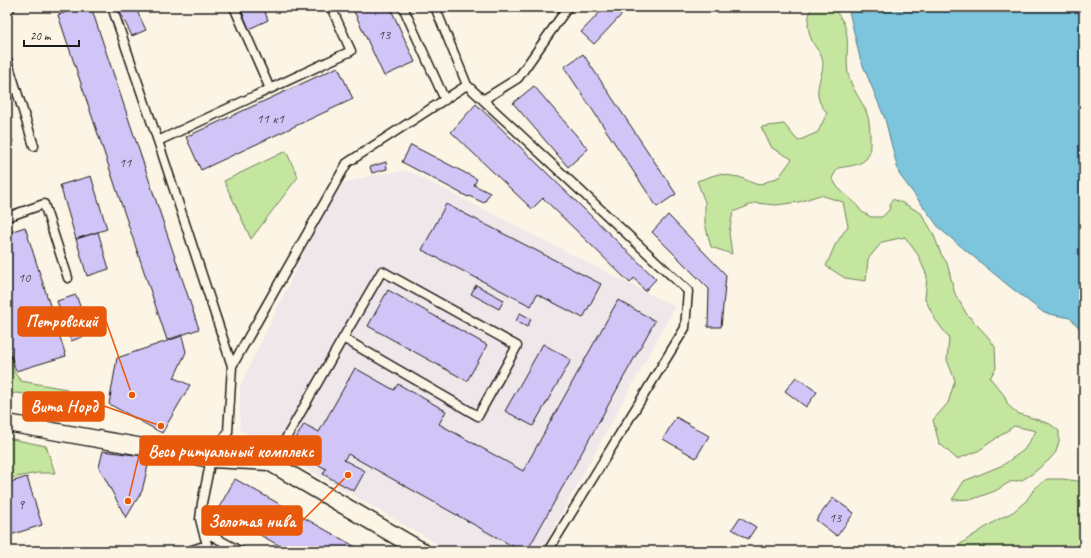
<svg xmlns="http://www.w3.org/2000/svg" width="1091" height="558" font-family="Caveat,sans-serif">
	<rect width="100%" height="100%" fill="#fcf5e5"/>
	<filter id="ink" filterUnits="userSpaceOnUse"><feTurbulence type="fractalNoise" baseFrequency=".025" numOctaves="2"/><feDisplacementMap in="SourceGraphic" scale="8" xChannelSelector="R" yChannelSelector="G"/><feConvolveMatrix kernelMatrix="1 2 1 2 8 2 1 2 1" color-interpolation-filters="sRGB"/></filter>
	<g filter="url(#ink)">
		<path fill="#efe7ea" d="M408,171L675,307L541,551H450L240,430V386L322,215L342,184L372,175Z"/>
		<path fill="#c5e69f" stroke="#70815e" d="M816,7C828,7 833,6 840,17C852,33 845,54 848,73C851,88 860,98 866,111C870,121 870,131 870,141C870,145 870,153 868,156C863,166 847,166 838,168L832,178L838,188L854,202L862,212L871,217H882L889,210L892,199L903,203L921,213L933,233L941,254L947,263L955,294L961,304L966,313L989,338L995,347L996,368L990,378L1004,395L1008,405L1017,413L1050,424L1059,431V441L1056,452L1049,460L1032,474L1022,480L1010,482L995,491L973,499L952,500L964,481L1003,465L1024,450L1036,431L1014,426L978,451L957,459L939,443L933,420L948,403L955,380L947,360L949,338L935,319L925,299L927,276L918,255L905,237L882,242L868,259L866,281L845,278L826,266L835,245L848,226L843,202L820,195L799,202L776,205L755,203L733,212L729,233L732,254L711,247L705,224V202L697,181L718,174L739,177L758,185L779,177L792,159L772,148L761,127L784,124L798,141L818,132L827,113C824,109 820,104 819,100C815,88 822,77 823,65C823,55 817,50 813,43C807,31 807,21 811,9Z
			M286,151L298,177L251,239L224,181Z
			M7,355H9L13,360L14,372L21,381L67,389L63,399L16,393L7,395Z
			M7,438L46,446L55,473H37L7,479Z
			M1047,479H1063L1084,482V551H953L955,548L969,538L997,520L1013,512L1026,501L1035,488Z"/>
		<path fill="#7dc5dd" stroke="#568190" d="M848,7H1084V333L1070,318L1044,313L1009,286L940,229L899,174L885,119L860,58Z"/>
		<path fill="#d1c5f7" stroke="#1c1c1c" d="M82,7H91L199,329L167,340L58,15Z
			M126,7H135L146,30L132,36L119,10Z
			M240,7H263L268,20L249,29Z
			M352,7H390L415,62L384,76Z
			M605,7H623L626,10L594,44L581,32Z
			M583,54L676,194L657,207L564,67Z
			M338,67L353,99L201,170L186,137Z
			M534,86L588,149L568,167L513,103Z
			M476,104L656,279L645,291L634,278L630,283L543,198L532,209L451,132Z
			M7,124L13,142L7,144Z
			M411,145L477,179L474,185L490,193L484,203L469,196L468,197L402,162Z
			M386,162L387,169L372,173L370,167Z
			M91,176L107,229L76,239L60,185Z
			M446,204L601,284L583,318L537,294L531,306L422,250Z
			M668,215L726,275L721,327H708L709,289L652,232Z
			M25,227L66,356L16,371L7,344V233Z
			M98,232L109,269L87,276L76,239Z
			M476,285L504,300L499,309L471,294Z
			M388,290L487,345L467,381L368,326Z
			M76,295L90,334L71,341L57,301Z
			M618,300L655,321L527,551H521L348,454L344,460L365,471L354,491L323,474L326,469L310,460L312,455L293,444L304,424L319,432L355,368L394,390L398,384L446,411L439,424L523,471Z
			M520,313L531,319L527,327L516,321Z
			M182,336L186,352L174,378L190,385L162,433L109,404L117,358Z
			M543,344L571,360L533,426L505,411Z
			M796,377L817,392L806,407L785,391Z
			M676,417L709,436L696,458L663,439Z
			M103,451L150,457L142,491L126,518L99,467Z
			M27,477L42,525L7,536V483Z
			M235,479L363,551H289L217,511Z
			M833,498L854,513L837,536L816,520Z
			M740,517L756,527L748,539L732,529Z"/>
		<g fill="none" stroke-linecap="round" stroke-linejoin="round">
			<defs>
				<path id="lane" d="M112,7L158,141L232,366L228,432L211,459L202,503L200,519L203,531L240,551
					M234,7L270,89
					M403,7L445,100
					M435,7L467,85L688,291L685,328L548,551
					M7,9L11,7
					M7,60L34,146
					M483,100L518,78L568,7
					M158,141L351,51L331,7
					M7,217L44,204L68,278
					M232,366L347,163L467,85
					M269,462L285,440L343,338L382,271L517,346L478,416L343,338
					M203,531L209,551
					M189,551L207,545"/>
				<path id="street" d="M7,423L211,459L269,462L422,551"/>
			</defs>
			<use href="#lane" stroke="#1c1c1c" stroke-width="11"/>
			<use href="#street" stroke="#1c1c1c" stroke-width="19"/>
			<use href="#lane" stroke="#fcf5e5" stroke-width="8"/>
			<use href="#street" stroke="#fcf5e5" stroke-width="16"/>
		</g>
	</g>
	<g text-anchor="middle" stroke-width="3.5" stroke-linejoin="round" paint-order="stroke">
		<g font-size="14" fill="#494653">
			<text x="384" y="39">13</text>
			<text x="270" y="123">11 к1</text>
			<text x="125" y="167">11</text>
			<text x="24" y="282">10</text>
			<text x="21" y="509">9</text>
			<text x="835" y="522">13</text>
		</g>
	</g>
	<path fill="none" stroke="#e8590c" stroke-width="1.5" d="M132 395L106 321M161 426L104 406M128 501L140 451M348 475L302 521"/>
	<g fill="#e8590c" stroke="#fcf5e5" stroke-width="1.5">
		<circle cx="132" cy="395" r="4"/>
		<circle cx="161" cy="426" r="4"/>
		<circle cx="128" cy="501" r="4"/>
		<circle cx="348" cy="475" r="4"/>
	</g>
	<g fill="#e8590c" stroke="#e8590c" stroke-width="1.5">
		<rect x="18" y="307" width="88" height="29" rx="4"/>
		<rect x="23" y="392" width="81" height="29" rx="4"/>
		<rect x="140" y="436" width="181" height="29" rx="4"/>
		<rect x="202" y="506" width="100" height="29" rx="4"/>
	</g>
	<g font-size="17" text-anchor="middle" font-weight="bold" fill="#fff">
		<text x="62" y="327">Петровский</text>
		<text x="64" y="412">Вита Норд</text>
		<text x="231" y="457">Весь ритуальный комплекс</text>
		<text x="252" y="527">Золотая нива</text>
	</g>
	<rect width="1091" height="558" fill="none" stroke="#fcf5e5" stroke-width="24"/>
	<rect x="12" y="12" width="1067" height="534" fill="none" stroke="#1c1c1c" stroke-width="1.5" filter="url(#ink)"/>
	<path d="M24 40v6h55v-6" fill="none" stroke="#1c1c1c" stroke-width="2"/>
	<text x="30" y="40" font-size="12" fill="#1c1c1c" stroke="#fcf5e5" stroke-width="3" paint-order="stroke">20 m</text>
</svg>
